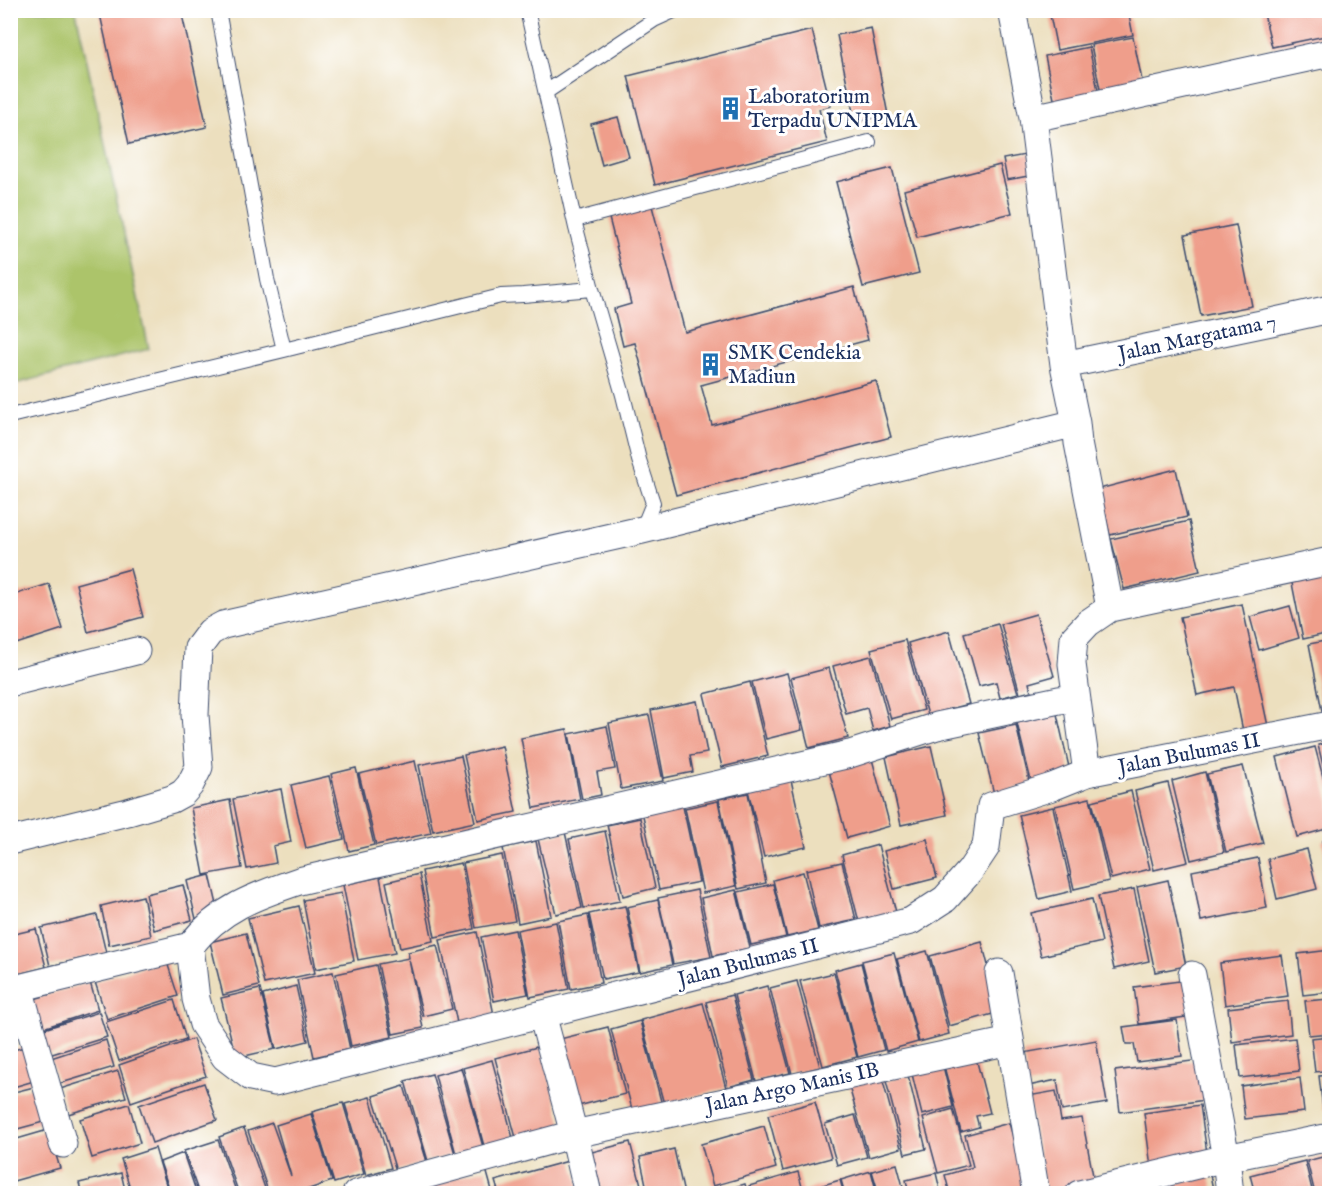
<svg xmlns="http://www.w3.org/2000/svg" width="1340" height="1204" font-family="'IM FELL English',serif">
	<rect width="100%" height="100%" fill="#fff"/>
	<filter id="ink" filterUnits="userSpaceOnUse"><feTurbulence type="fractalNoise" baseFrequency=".0167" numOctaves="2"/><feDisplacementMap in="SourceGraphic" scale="12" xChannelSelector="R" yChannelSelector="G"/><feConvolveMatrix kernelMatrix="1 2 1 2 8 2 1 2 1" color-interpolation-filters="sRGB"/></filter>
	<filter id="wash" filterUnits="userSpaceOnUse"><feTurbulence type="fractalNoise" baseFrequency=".008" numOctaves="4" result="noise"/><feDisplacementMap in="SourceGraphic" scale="24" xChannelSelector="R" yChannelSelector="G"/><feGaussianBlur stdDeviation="1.35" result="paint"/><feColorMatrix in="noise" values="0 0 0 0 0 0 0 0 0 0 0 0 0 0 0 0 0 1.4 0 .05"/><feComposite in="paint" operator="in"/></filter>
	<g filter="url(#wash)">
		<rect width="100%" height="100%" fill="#ecdfbe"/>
		<path fill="#acc46a" stroke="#647a64" stroke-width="1.5" d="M11,10L76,11L149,349L11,385Z"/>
		<g id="blocks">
			<path fill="#ef9e8b" d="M99,10H181L207,127L129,144Z
				M1049,10H1128L1133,35L1057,50Z
				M1263,10H1330V35L1272,47Z
				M871,28L888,115L855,122L837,35Z
				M812,30L831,106L819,109L827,142L655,185L628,76Z
				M1133,37L1143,85L1101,94L1091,45Z
				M1089,47L1099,95L1055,104L1045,56Z
				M618,117L629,157L602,165L591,124Z
				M1030,154L1034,175L1007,180L1003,159Z
				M1000,165L1012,213L917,237L904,190Z
				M892,168L919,273L863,287L836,182Z
				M652,206L685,332L854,287L868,340L701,385L712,425L876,381L891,437L676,495L635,343L623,346L614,309L631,304L609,218Z
				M1236,225L1252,306L1201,316L1185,235Z
				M1176,469L1187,517L1110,535L1099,489Z
				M1189,521L1200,571L1124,589L1111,539Z
				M1330,565V633L1303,639L1290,573Z
				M130,569L143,617L88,632L76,584Z
				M49,584L63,629L10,646V596Z
				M1242,604L1269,731L1244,736L1234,687L1197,695L1180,617Z
				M1290,606L1299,638L1259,650L1250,617Z
				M1036,614L1054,676L1029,683L1031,691L1020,694L1001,624Z
				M998,624L1018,693L1000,698L996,682L979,686L964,633Z
				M949,631L969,704L928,715L908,643Z
				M905,640L924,710L891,719L871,649Z
				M1330,640V709L1322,711L1309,644Z
				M871,656L890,726L873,731L867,708L846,714L833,666Z
				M829,668L848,738L809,748L791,678Z
				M787,673L802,730L766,739L752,682Z
				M750,682L768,756L722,767L704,694Z
				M697,701L707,753L690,756L693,772L664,778L651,710Z
				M1057,714L1071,776L1032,785L1017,723Z
				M649,715L663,781L621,789L609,723Z
				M1016,725L1030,785L994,794L979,733Z
				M607,726L615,769L597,772L601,795L582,799L569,734Z
				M567,729L580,799L534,808L521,738Z
				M1330,742V790H1329L1318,745Z
				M502,746L516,812L478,820L464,755Z
				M931,746L947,815L901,825L886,757Z
				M1315,747L1330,803V828L1297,837L1277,757Z
				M461,756L475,822L433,831L419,765Z
				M872,759L890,826L847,838L829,771Z
				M415,761L431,833L376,845L359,774Z
				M1243,766L1263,843L1226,852L1207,774Z
				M356,768L374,845L349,851L331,774Z
				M1205,772L1224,852L1191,860L1172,781Z
				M329,776L344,839L306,848L291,785Z
				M791,780L806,847L764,857L748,790Z
				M1168,783L1188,862L1154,870L1135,791Z
				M281,789L291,842L273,846L276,863L247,869L233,799Z
				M1131,791L1150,869L1111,879L1092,801Z
				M748,793L766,883L738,889L719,799Z
				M1090,798L1109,881L1074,889L1055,806Z
				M230,800L242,868L204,875L191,808Z
				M718,801L736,886L703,893L685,808Z
				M682,802L699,882L659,890L642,811Z
				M1053,807L1072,891L1039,899L1019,815Z
				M640,818L655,888L623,896L607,825Z
				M605,831L620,901L584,908L569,839Z
				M565,832L582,908L556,914L538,839Z
				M927,839L937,878L894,889L884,851Z
				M1330,839V868H1329L1322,841Z
				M536,841L551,916L518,923L503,848Z
				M878,845L896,912L859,922L842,855Z
				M1307,849L1317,889L1277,899L1268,859Z
				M502,855L515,921L476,928L463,863Z
				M1258,858L1267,908L1201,921L1192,871Z
				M842,862L856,920L819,928L806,870Z
				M461,863L474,929L435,937L422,871Z
				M803,872L818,930L787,937L773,880Z
				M419,874L433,941L400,948L386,882Z
				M210,875L219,913L196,919L187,881Z
				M380,877L395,953L358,960L343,885Z
				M1168,880L1186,966L1155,972L1137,887Z
				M773,884L786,937L751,945L738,892Z
				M183,885L192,920L154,930L146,894Z
				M1134,889L1149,961L1114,969L1098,896Z
				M697,890L711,957L673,964L658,898Z
				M736,890L750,948L713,956L701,898Z
				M341,893L354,961L316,969L303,900Z
				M143,896L151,936L109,945L101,906Z
				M1092,899L1102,942L1041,956L1031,913Z
				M658,900L672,965L640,972L627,907Z
				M299,906L315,973L264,984L248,918Z
				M625,906L639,972L603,979L589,914Z
				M97,915L106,953L50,966L41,928Z
				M588,915L601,983L571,989L558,921Z
				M556,922L569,989L530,997L517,930Z
				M36,929L46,967L10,976V935Z
				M515,930L528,994L494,1001L481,937Z
				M477,932L494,1015L457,1023L440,940Z
				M246,933L259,986L223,995L210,942Z
				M982,942L1000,1012L949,1026L930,956Z
				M437,945L452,1009L423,1016L409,960L423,1028L393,1034L378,964L409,958L408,952Z
				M1330,950V992L1303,995L1298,954Z
				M927,951L949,1034L919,1042L897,959Z
				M894,953L918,1042L886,1051L862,961Z
				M1282,955L1288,996L1225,1005L1220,963Z
				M166,959L178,996L107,1019L95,982Z
				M861,963L884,1050L858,1057L835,970Z
				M376,965L392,1037L351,1046L336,974Z
				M333,972L350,1049L314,1057L297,980Z
				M834,973L857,1057L823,1066L800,981Z
				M1187,980L1192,1016L1139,1024L1134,987Z
				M797,981L820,1067L792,1074L770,988Z
				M90,982L98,1010L40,1029L31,1000Z
				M296,986L308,1041L276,1049L263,995Z
				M767,986L790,1073L756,1081L734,995Z
				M260,989L275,1049L236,1058L221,998Z
				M732,995L754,1080L728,1087L706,1002Z
				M1330,999V1033L1309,1035L1305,1001Z
				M174,1000L186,1039L119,1061L106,1022Z
				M1288,1001L1291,1034L1232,1042L1228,1008Z
				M703,1003L726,1088L664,1104L641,1020Z
				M99,1012L107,1037L49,1055L41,1030Z
				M1177,1020L1182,1056L1137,1062L1134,1044H1126L1123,1027Z
				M640,1021L662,1105L633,1113L611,1029Z
				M608,1027L625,1094L578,1106L560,1039Z
				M1330,1036V1070L1315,1072L1311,1038Z
				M1295,1038L1299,1071L1240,1078L1236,1045Z
				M193,1039L206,1076L131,1102L119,1065Z
				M106,1040L114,1067L58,1084L51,1058Z
				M1096,1040L1107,1103L1062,1111L1057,1080L1028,1086L1023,1053Z
				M541,1046L562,1125L516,1138L495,1058Z
				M24,1047L34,1081L10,1088V1051Z
				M975,1054L990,1113L976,1116L979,1127L961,1132L943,1062Z
				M1207,1059L1212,1099L1120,1112L1115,1071Z
				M492,1060L513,1138L484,1146L463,1068Z
				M942,1062L953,1107L922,1115L911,1070Z
				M461,1068L483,1147L456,1154L435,1075Z
				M118,1071L126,1097L68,1114L60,1089Z
				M432,1074L455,1154L428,1161L405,1081Z
				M881,1074L901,1148L869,1157L848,1083Z
				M908,1075L926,1149L905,1154L886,1081Z
				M1330,1075V1109H1323L1319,1076Z
				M1300,1078L1304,1112L1245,1119L1241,1086Z
				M204,1083L217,1120L152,1143L139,1105Z
				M38,1086L47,1121L10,1131V1093Z
				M404,1086L427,1162L396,1171L373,1096Z
				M1056,1091L1061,1121L1082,1118L1095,1186L1055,1194H1046L1028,1096Z
				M370,1097L391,1168L366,1175L345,1104Z
				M815,1102L831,1158L783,1171L768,1115Z
				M343,1103L364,1174L334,1183L312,1112Z
				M129,1104L140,1143L92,1158L80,1119Z
				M1200,1105L1208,1160L1151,1167L1144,1113Z
				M953,1109L969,1165L938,1173L923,1118Z
				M311,1114L332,1181L295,1194H269L248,1131L272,1123L291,1176L276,1125Z
				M855,1115L867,1157L837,1165L825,1124Z
				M1009,1123L1029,1194H950L945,1175L973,1167L965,1135Z
				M764,1126L776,1168L713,1186L701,1144Z
				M244,1128L267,1194H239L219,1137Z
				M48,1130L60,1168L10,1182V1141Z
				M218,1140L237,1194H199L184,1151Z
				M630,1142L641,1185L611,1194H602L592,1152Z
				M155,1148L169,1194H132L121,1159Z
				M674,1149L684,1194H648L640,1157Z
				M183,1153L197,1194H171L160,1162Z
				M1330,1155V1194H1315L1307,1161Z
				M572,1160L580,1188L561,1194H499L495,1181Z
				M1305,1161L1313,1194H1255L1250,1175Z
				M897,1164L905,1194H879L872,1171Z
				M486,1169L493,1194H429L427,1185Z
				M871,1171L877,1194H845L841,1180Z
				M798,1172L804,1194H751L749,1186Z
				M121,1173L126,1194H82L79,1183Z
				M936,1173L941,1194H909L906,1180Z
				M1210,1175L1214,1194H1162L1160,1187Z
				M840,1180L844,1194H807L806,1190Z
				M745,1184L748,1194H714V1193Z"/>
		</g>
	</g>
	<g filter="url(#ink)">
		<use href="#blocks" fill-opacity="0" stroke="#3a496c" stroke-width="1.5"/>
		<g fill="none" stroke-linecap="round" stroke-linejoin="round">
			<defs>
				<path id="lane" d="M218,10L267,279L284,350L501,296L523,295L592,289L623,395L639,460L653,503L642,530
					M527,10L576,228L592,289
					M546,92L654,20L676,10
					M575,220L869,142
					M10,416L284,350"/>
				<path id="street" d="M1012,10L1033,118L1064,365L1076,423L1078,443L1110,608
					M1033,118L1330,53
					M1064,365L1271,322L1330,309
					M10,683L136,651
					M1087,773L1072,664L1074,638L1088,623L1110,608L1330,561
					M10,841L128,812L172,799L183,793L190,785L199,767L195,715L198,648L210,632L223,625L642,530L1076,423
					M190,946L196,999L203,1024L225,1057L251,1077L275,1082L911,921L945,899L970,871L986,847L991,806L1052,787L1087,773L1330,725
					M999,973L1036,1194
					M1192,975L1226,1158L1230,1194
					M19,988L63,1144
					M10,990L190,946C220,908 255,896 299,881L850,754L937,726L1059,700L1076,698
					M542,1014L574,1134L588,1194
					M356,1194L574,1134L1010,1041
					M1079,1194L1226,1158L1330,1137"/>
			</defs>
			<use href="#lane" stroke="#3a496c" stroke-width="16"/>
			<use href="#street" stroke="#3a496c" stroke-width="29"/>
			<use href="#lane" stroke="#fff" stroke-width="14"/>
			<use href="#street" stroke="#fff" stroke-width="27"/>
		</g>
	</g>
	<defs>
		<symbol id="building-bare" viewBox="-9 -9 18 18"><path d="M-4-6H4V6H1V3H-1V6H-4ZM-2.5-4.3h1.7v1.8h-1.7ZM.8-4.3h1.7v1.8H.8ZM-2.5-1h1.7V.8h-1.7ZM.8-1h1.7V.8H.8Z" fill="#1f6fb2" stroke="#fff" stroke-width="2.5" paint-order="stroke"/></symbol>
	</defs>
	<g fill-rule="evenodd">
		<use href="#building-bare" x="714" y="92" width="33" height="33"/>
		<use href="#building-bare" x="694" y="348" width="33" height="33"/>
	</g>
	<g text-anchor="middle" stroke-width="6" stroke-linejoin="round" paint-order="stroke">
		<g font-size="21" fill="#1b2f5e" stroke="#fff" text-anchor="start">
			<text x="748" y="103">Laboratorium<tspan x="748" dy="24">Terpadu UNIPMA</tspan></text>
			<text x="728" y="359">SMK Cendekia<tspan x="728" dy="24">Madiun</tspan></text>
		</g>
		<g font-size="21" fill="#1b2f5e" stroke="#fff">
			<text transform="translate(1197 337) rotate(-12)" y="7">Jalan Margatama 7</text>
			<text transform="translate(1189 753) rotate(-11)" y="7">Jalan Bulumas II</text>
			<text transform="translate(748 962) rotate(-14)" y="7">Jalan Bulumas II</text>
			<text transform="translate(792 1087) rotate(-12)" y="7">Jalan Argo Manis IB</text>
		</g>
	</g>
	<rect width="1340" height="1204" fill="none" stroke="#fff" stroke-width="36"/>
</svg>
